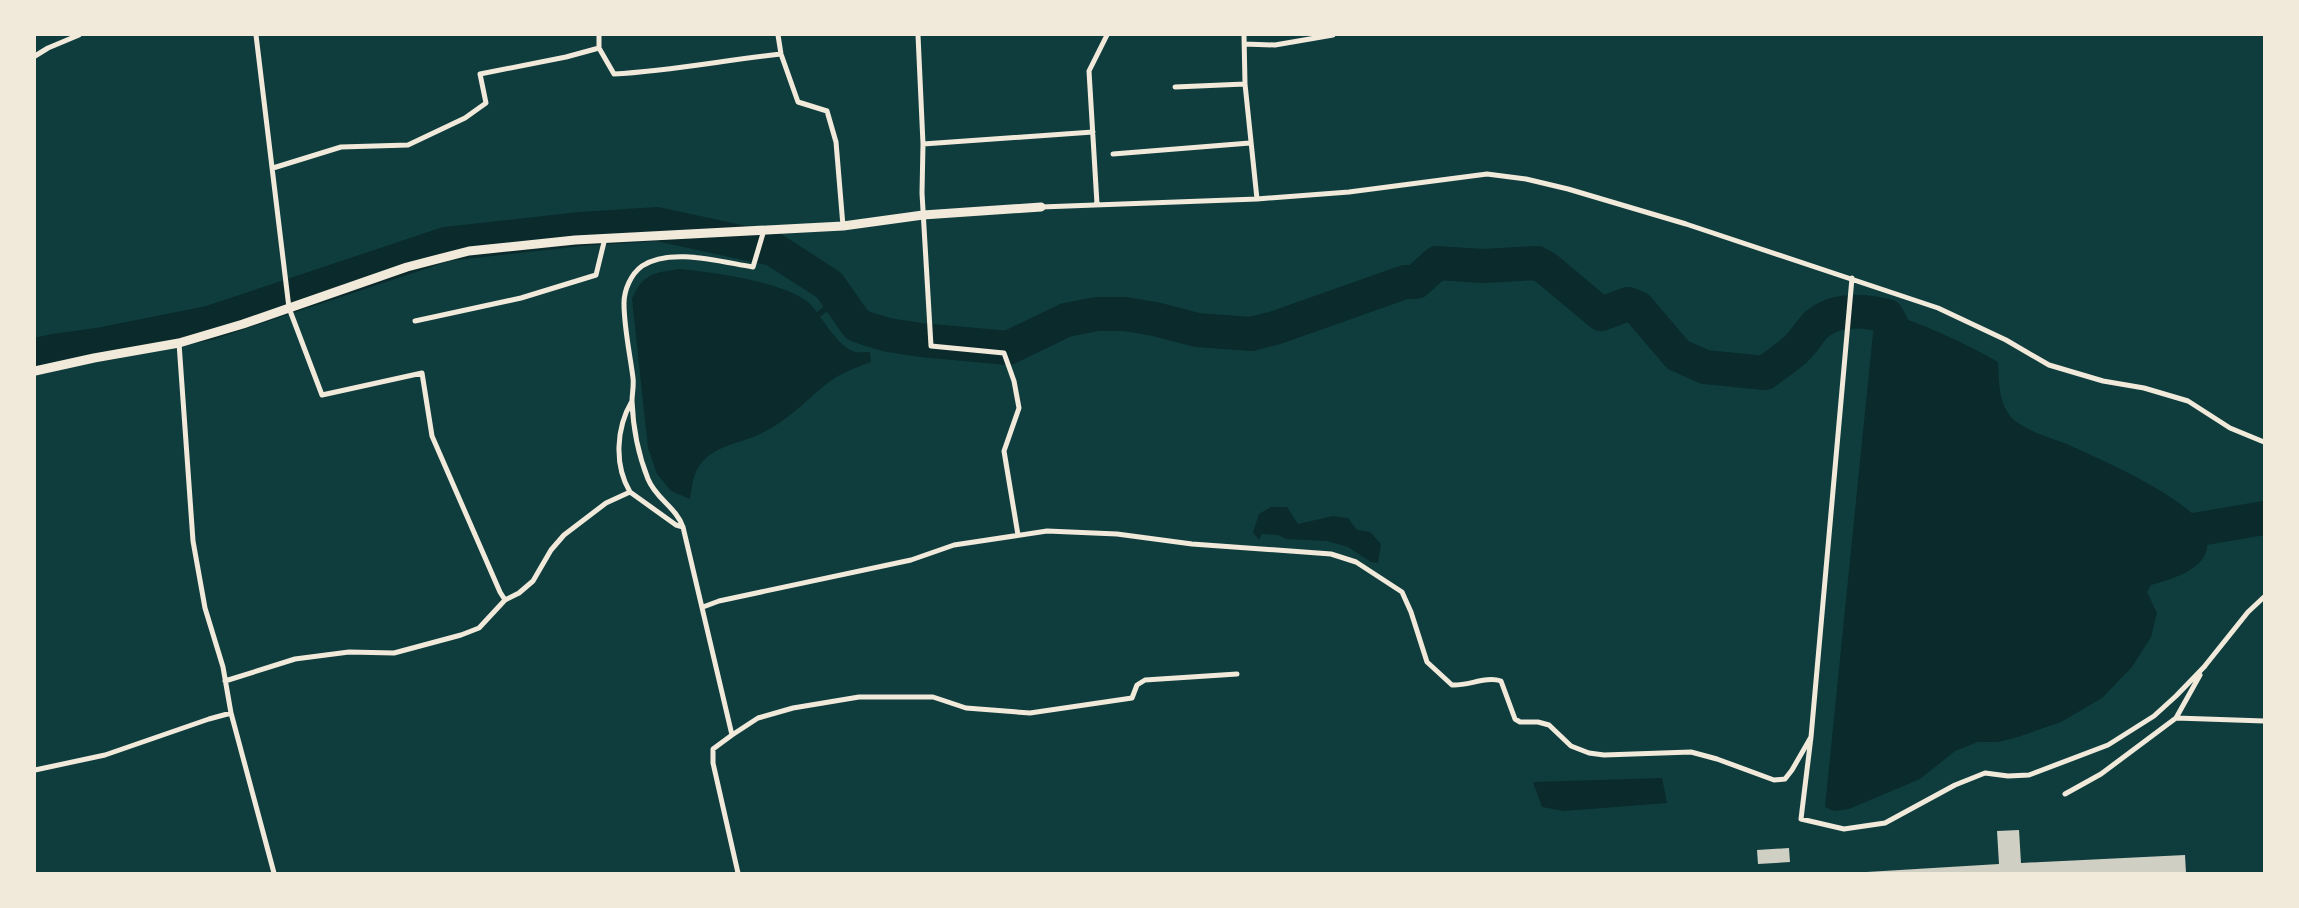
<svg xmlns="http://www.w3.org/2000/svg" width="2299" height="908" font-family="Helvetica,sans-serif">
	<rect width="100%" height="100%" fill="#0f3d3e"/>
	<path fill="#0a2a2b" d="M680,269C712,272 784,282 808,302C822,315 835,345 855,352C859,353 866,352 870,352L871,362C857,367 841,373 829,382C807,399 788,421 762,433C743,443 719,444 703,461C693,472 692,485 690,499L671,491L657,474L648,448L632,299C642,274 655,272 680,269Z
		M1882,311C1923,324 1961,341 1998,362C1999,378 1998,398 2008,413C2017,428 2048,437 2064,443C2099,458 2179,494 2201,523C2204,527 2205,532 2206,537C2215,567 2173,579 2151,585L2147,592L2157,613L2151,637L2132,667L2102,698L2061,722L2018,737L1998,742H1978L1955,751L1920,779L1849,809L1834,811L1825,807L1874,323Z
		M1271,507H1287L1298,524L1333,516L1348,518L1357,530L1370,532L1381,544L1378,563L1371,562L1348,547L1327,541L1286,539L1278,535L1262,534L1259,540L1253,532L1259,514Z
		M1662,778L1667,803L1564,811L1542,807L1533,782Z"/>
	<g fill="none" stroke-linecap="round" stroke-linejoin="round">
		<path stroke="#0a2a2b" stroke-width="5.5" d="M818,315L839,298"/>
		<path stroke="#0a2a2b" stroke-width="34" d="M35,355L53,351L103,344L209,323L446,244L581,229L657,224L773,249L829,285L857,325L868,329L888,335L921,340L1008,348L1066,320L1097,314H1125L1155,319L1197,330L1251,334L1275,328L1405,282H1416L1437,263L1483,266L1537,263L1546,268L1601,314L1628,304L1638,308L1678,355L1705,367L1765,373C1775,365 1786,358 1796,349C1804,342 1809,332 1816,325C1835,308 1864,310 1887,316L1905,350
			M2158,536L2264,518"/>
	</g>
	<path fill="#cfcfc3" d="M2019,830L2021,863L2185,855L2186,873H1850L1999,864L1997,831Z
		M1789,848L1790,862L1758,864L1757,850Z"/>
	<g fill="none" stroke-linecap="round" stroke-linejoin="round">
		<path stroke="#f1e9da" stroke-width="5" d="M256,35L289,308L322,395L422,373L432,436L500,592L505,600
			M599,35V48L614,74C670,71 725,60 781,54
			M778,35L781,54L798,102L827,111L836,142L843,226
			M918,35L923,144L922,193L931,346L1004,353L1014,381L1019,408L1004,451L1018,535
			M1244,35L1245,84L1257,199
			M1244,44L1275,45L1333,35
			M35,56L48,48L79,35
			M1175,87L1245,84
			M923,144L1093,132
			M1113,154L1250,143
			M273,168L341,147L408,145L465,118L486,103L480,74L566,57L599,48
			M1097,204L1089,71L1107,35
			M1041,207L1257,199L1349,192L1487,174L1526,179L1568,189L1686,224L1938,308L2006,340L2049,365L2103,381L2144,388L2188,401L2230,428L2264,442
			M1852,278L1811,737L1801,819L1844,829L1885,823L1955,785L1985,773L2008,776L2029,775L2108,745L2154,716L2176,696L2205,666
			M415,321L521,298L596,275L605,238
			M179,343L193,541L205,608L223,667L231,713L274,873
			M630,492C614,465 616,428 632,401
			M703,607L719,601L911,560L954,545L1047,531L1117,534L1192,544L1331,554L1356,562L1402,592L1411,612L1427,662L1452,685C1468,686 1486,676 1501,681L1515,719L1520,722H1538L1549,725L1571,746L1589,753L1604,755L1691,752L1717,759L1774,780L1785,779L1792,770L1811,737
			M2204,667L2248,612L2264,597
			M225,681L295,659L349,652L394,653L461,635L479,628L505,600L519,593L533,581L551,550L564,535L606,503L630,492L676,525L683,527
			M2176,718L2264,721
			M732,735L758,718L793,708L859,697H933L966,708L1030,713L1132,698L1137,685L1145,680L1237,674
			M35,770L105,755L209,719L231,713
			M2065,794L2101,774L2176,718L2200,675
			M738,873L713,763V749L732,735L683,527C676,507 656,499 648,479C638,454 633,428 632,401C632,394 634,386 633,378C630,354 624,328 624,303C624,290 631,274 642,266C670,247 721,262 753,267L764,230"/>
		<path stroke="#f1e9da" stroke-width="9" d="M35,371L94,358L179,343L243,324L407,267L469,251L575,240L843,226L923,215L1041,207"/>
	</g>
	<rect width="2299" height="908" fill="none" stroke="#f1e9da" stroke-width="72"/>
</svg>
